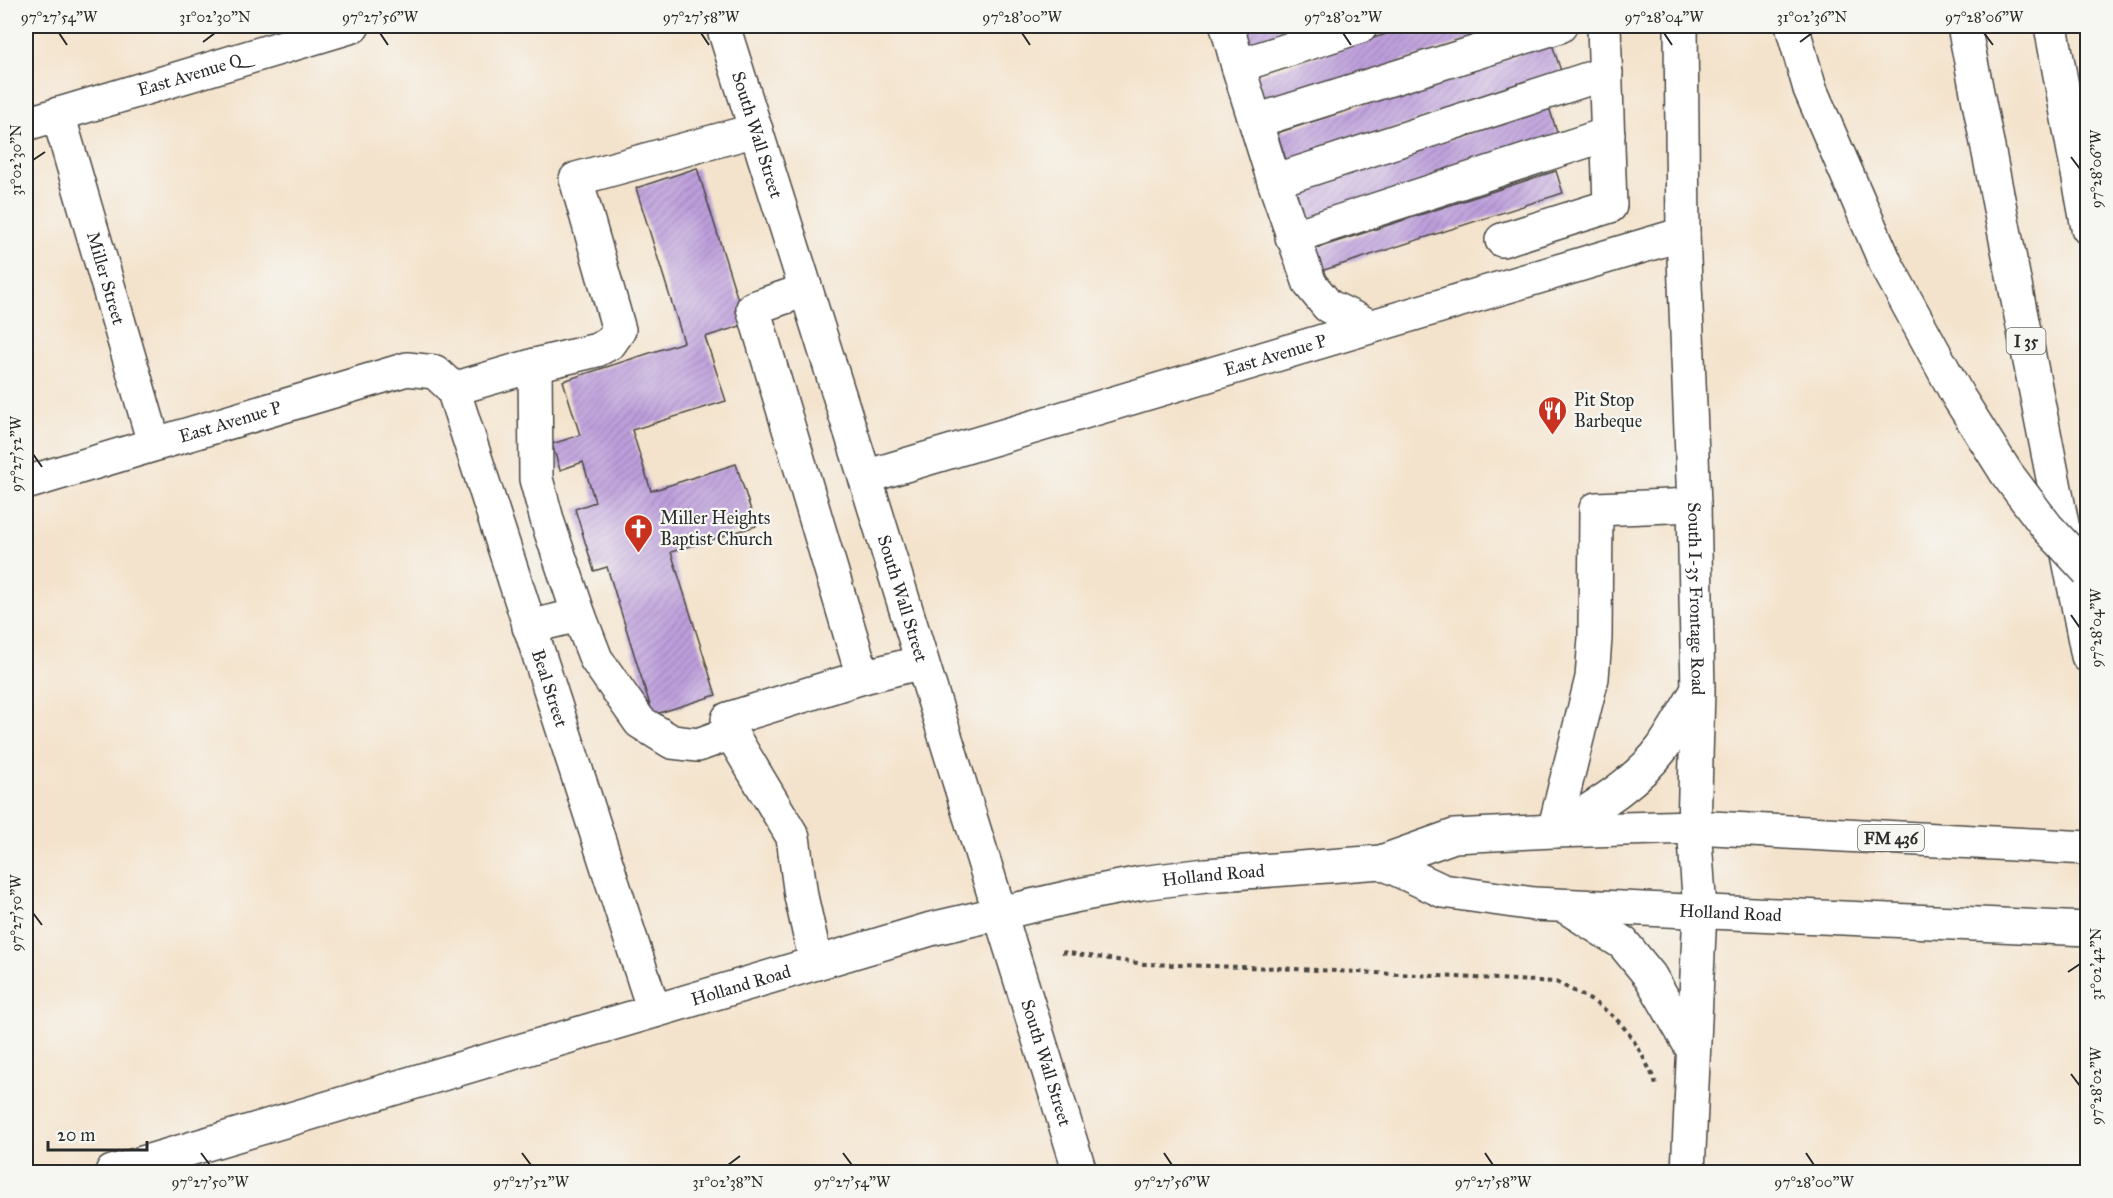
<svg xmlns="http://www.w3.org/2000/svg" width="2113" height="1198" font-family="'IM FELL Great Primer',serif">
	<defs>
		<pattern id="building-hatch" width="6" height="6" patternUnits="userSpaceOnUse" patternTransform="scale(1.5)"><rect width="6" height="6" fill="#be9fdd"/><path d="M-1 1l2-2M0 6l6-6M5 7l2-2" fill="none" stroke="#9b82b3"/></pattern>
	</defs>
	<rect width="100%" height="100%" fill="#f6f6f2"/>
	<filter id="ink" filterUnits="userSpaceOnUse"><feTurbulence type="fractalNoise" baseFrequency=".0167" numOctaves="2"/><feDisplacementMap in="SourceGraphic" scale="12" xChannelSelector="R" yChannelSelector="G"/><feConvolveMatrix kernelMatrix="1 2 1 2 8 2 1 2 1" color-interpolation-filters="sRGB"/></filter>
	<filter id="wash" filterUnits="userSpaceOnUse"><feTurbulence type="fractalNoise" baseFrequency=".008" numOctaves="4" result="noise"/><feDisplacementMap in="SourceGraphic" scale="24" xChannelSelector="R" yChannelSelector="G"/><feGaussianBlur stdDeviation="1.35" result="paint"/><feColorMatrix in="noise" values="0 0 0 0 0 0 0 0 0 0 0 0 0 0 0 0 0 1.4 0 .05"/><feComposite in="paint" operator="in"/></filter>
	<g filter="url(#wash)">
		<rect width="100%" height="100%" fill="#f4e3cc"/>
		<g id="blocks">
			<path fill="url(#building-hatch)" d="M1240,26H1319L1247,49Z
				M1411,26H1512L1264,106L1255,76Z
				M1552,44L1562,74L1287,163L1277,133Z
				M1549,107L1559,139L1304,222L1293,191Z
				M697,168L738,300L742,298L750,323L705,337L726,401L632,430L651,491L736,464L756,526L671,552L716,695L653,715L607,567L594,571L575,509L595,502L583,462L560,470L552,444L580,435L563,381L684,342L636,188Z
				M1556,171L1563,193L1318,272L1311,250Z"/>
		</g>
	</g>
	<g filter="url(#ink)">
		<use href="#blocks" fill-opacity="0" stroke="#494743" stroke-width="1.5"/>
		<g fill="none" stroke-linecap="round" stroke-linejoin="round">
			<defs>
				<g id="minor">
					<path id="s1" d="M723,26L865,477L1080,1172"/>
					<path d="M1227,26L1238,66L1274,181L1310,284L1328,306L1370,326"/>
					<path d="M1238,66L1361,26"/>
					<path id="s2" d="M58,114L154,443"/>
					<path d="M1256,121L1560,26"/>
					<path id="s3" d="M26,124L353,26"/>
					<path d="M1274,181L1606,73"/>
					<path d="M1292,237L1608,134"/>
					<path d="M1502,240L1610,206L1604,26"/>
					<path d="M806,290L753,308L863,677"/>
					<path d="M535,365L597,350L610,343L619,330L576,179L756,130"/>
					<path d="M453,389L535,365L536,479L548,523L579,615"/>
					<path id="s4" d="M865,477L1683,234"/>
					<path id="s5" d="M26,483L407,369L435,372L453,389L654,1011"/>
					<path d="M529,627L579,615L596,659L640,722L672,742L698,745L731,733"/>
					<path d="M1554,831L1592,678L1595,638L1596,509L1694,505"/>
					<path d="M816,963L801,896L793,837L731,733L728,719L863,677L922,662"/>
				</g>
				<g id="major">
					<path id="s6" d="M1681,26L1683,234L1694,505L1698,690L1694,827L1700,910L1688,1172"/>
					<path d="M1557,830C1593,808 1638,782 1663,747C1675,729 1686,710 1697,691"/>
					<path id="s7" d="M1381,862L1443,891L1534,904L2088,929"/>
					<path d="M1568,908L1623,943L1650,976L1693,1050"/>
					<path id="s8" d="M112,1172L931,929L1079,895L1141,883L1206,875L1381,862L1454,836L1554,831L1694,827L2088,848"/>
				</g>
				<path id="highway" d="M1964,26L2088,656
					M2051,26L2088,228"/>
			</defs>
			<use href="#minor" stroke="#494743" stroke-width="36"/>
			<use href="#major" stroke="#494743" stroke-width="36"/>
			<use href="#highway" stroke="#494743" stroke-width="36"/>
			<path stroke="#494743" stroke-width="4" stroke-dasharray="4.5 4.5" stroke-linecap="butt" d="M1062,952L1144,964L1277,968L1556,982C1614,1010 1628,1023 1655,1081L1656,1087"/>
			<use href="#minor" stroke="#fff" stroke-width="33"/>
			<use href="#major" stroke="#fff" stroke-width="33"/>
			<use href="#highway" stroke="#fff" stroke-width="33"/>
			<defs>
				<path id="highway-bridge" d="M1792,26L1810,89L1886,264L1959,398L2007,474L2047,527L2088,571"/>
			</defs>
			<use href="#highway-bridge" stroke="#494743" stroke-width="36" stroke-linecap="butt"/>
			<use href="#highway-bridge" stroke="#fff" stroke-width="33"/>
		</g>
	</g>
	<path fill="none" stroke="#2b2b2b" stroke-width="2" d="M59,33L67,45M380,33L388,45M701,33L709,45M1022,33L1030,45M1343,33L1351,45M1664,33L1672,45M1984,33L1993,45M203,42L215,33M1800,42L1812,33M2071,157L2080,169M33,160L45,152M33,454L42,467M2071,615L2080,628M33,913L42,925M2068,972L2080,964M2071,1074L2080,1086M201,1153L210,1165M522,1153L531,1165M843,1153L852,1165M1164,1153L1172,1165M1485,1153L1493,1165M1806,1153L1814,1165M728,1165L740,1156"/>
	<defs>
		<symbol id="restaurant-pin" viewBox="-11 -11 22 30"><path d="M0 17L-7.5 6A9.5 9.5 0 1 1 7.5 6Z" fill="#c8321e" stroke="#f6f6f2"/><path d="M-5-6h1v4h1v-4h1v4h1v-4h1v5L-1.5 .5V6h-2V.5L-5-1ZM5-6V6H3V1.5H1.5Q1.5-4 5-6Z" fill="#fff"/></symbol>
		<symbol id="church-pin" viewBox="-11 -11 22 30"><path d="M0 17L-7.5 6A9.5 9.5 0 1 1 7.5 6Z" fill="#c8321e" stroke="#f6f6f2"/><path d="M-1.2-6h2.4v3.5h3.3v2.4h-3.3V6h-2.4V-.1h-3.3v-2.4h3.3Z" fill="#fff"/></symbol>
	</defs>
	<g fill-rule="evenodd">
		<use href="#restaurant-pin" x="1536" y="394" width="33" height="45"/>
		<use href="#church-pin" x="622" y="512" width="33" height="45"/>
	</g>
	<g text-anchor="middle" stroke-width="4.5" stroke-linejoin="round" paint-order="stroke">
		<g fill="#f6f6f2" stroke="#686867" stroke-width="1.5">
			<rect x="2006.5" y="328" width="39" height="26" rx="4.5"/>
			<rect x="1858" y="825" width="66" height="26" rx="4.5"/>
		</g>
		<g font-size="16" font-weight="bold" fill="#2b2b2b">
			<text x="2026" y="347">I 35</text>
			<text x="1891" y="844">FM 436</text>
		</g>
		<g font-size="18" fill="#2b2b2b" stroke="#f6f6f2">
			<text dy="6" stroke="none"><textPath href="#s3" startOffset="171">East Avenue Q</textPath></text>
			<text dy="6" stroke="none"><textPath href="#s1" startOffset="114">South Wall Street</textPath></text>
			<text dy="6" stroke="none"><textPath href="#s2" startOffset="171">Miller Street</textPath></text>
			<text dy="6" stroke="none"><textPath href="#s4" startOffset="428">East Avenue P</textPath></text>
			<text dy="6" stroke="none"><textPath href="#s5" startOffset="213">East Avenue P</textPath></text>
			<text dy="6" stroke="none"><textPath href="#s1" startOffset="600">South Wall Street</textPath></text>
			<text dy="6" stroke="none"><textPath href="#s6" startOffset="573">South I-35 Frontage Road</textPath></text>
			<text dy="6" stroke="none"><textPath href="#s5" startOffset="765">Beal Street</textPath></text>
			<text dy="6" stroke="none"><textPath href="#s8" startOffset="1142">Holland Road</textPath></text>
			<text dy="6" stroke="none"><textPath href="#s7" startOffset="357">Holland Road</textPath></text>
			<text dy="6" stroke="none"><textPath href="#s8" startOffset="656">Holland Road</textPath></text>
			<text dy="6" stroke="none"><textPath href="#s1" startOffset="1086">South Wall Street</textPath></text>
		</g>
		<g font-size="18" fill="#2b2b2b" stroke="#f6f6f2" text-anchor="start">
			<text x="1574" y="406">Pit Stop<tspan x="1574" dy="21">Barbeque</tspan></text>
			<text x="660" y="524">Miller Heights<tspan x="660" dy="21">Baptist Church</tspan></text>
		</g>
	</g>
	<rect width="2113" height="1198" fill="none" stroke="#f6f6f2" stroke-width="66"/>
	<path d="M48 1141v9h99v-9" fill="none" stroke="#2b2b2b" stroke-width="3"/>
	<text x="57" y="1141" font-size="18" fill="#2b2b2b" stroke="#f6f6f2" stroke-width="4.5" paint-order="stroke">20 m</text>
	<rect x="33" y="33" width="2047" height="1132" fill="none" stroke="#2b2b2b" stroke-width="2"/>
	<g font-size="15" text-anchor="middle" fill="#2b2b2b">
		<text x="59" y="22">97°27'54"W</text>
		<text x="215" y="22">31°02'30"N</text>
		<text x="380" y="22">97°27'56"W</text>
		<text x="701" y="22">97°27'58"W</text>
		<text x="1022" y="22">97°28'00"W</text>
		<text x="1343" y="22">97°28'02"W</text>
		<text x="1664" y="22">97°28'04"W</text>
		<text x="1812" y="22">31°02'36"N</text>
		<text x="1984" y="22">97°28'06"W</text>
		<text transform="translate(16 160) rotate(-90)" y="5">31°02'30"N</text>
		<text transform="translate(2096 169) rotate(-90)" y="5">97°28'06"W</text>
		<text transform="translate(16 454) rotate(-90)" y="5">97°27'52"W</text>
		<text transform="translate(2096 628) rotate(-90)" y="5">97°28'04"W</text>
		<text transform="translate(16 913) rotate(-90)" y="5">97°27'50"W</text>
		<text transform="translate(2096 964) rotate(-90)" y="5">31°02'42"N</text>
		<text transform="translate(2096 1086) rotate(-90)" y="5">97°28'02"W</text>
		<text x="210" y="1187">97°27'50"W</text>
		<text x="531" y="1187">97°27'52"W</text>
		<text x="728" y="1187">31°02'38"N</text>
		<text x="852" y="1187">97°27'54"W</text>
		<text x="1172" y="1187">97°27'56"W</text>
		<text x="1493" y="1187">97°27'58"W</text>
		<text x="1814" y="1187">97°28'00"W</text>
	</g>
</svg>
